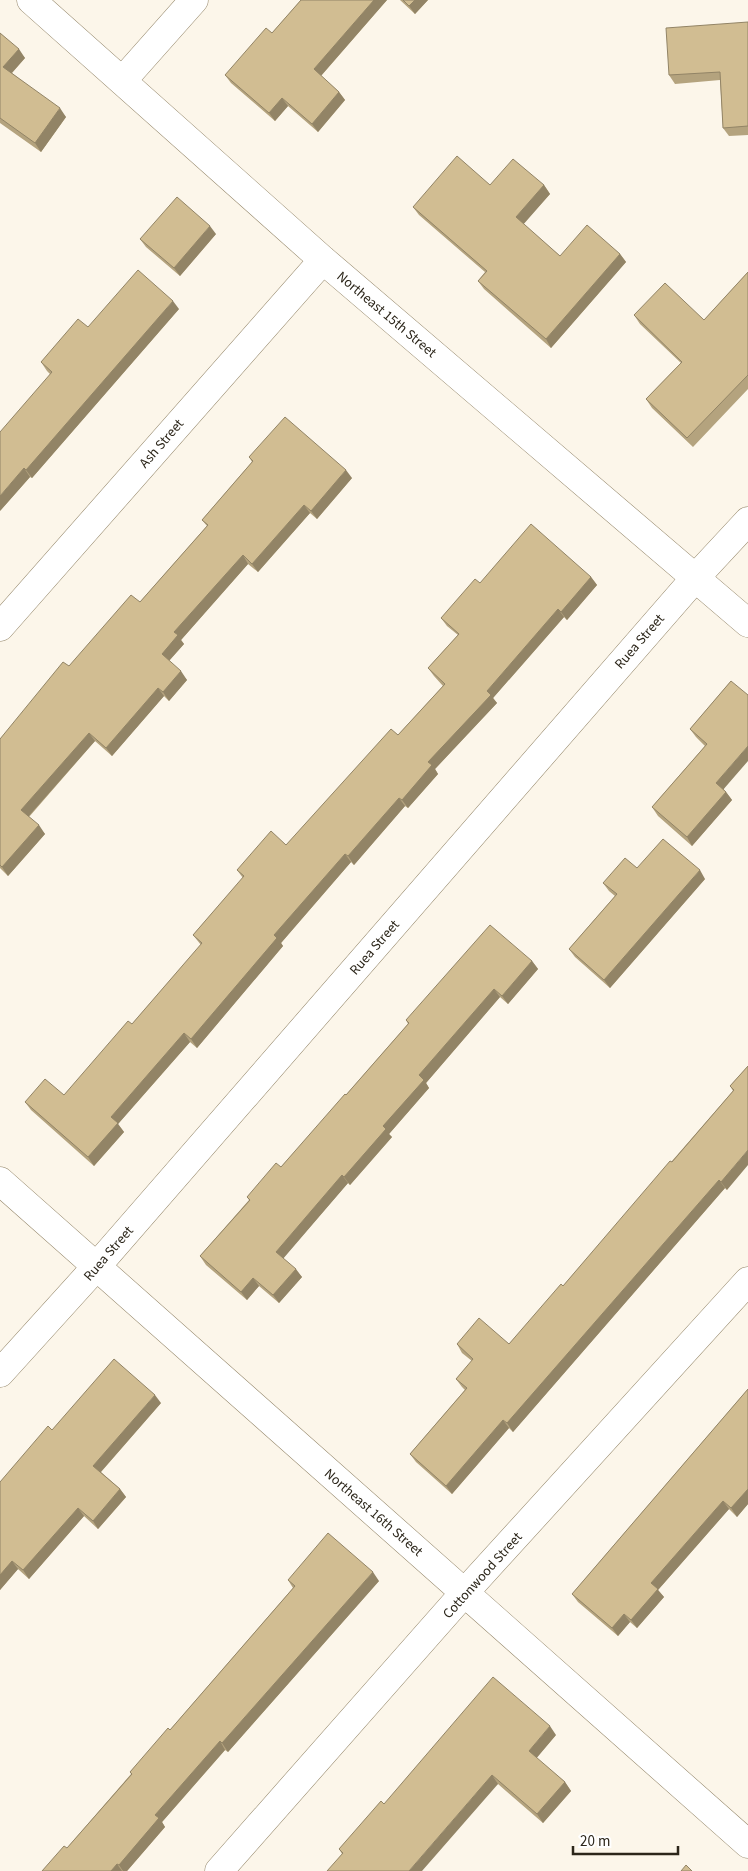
<svg xmlns="http://www.w3.org/2000/svg" width="748" height="1871" font-family="'Source Sans 3',sans-serif">
	<rect width="100%" height="100%" fill="#fcf6ea"/>
	<g fill="none" stroke-linecap="round" stroke-linejoin="round">
		<defs>
			<path id="minor" d="M31,0L323,260L748,623
				M123,80L194,0
				M0,627L323,260
				M0,1181L748,1844
				M0,1373L96,1267L696,577L748,521
				M219,1871L465,1592L748,1281"/>
		</defs>
		<use href="#minor" stroke="#918366" stroke-width="29"/>
		<use href="#minor" stroke="#fff" stroke-width="28"/>
	</g>
	<path fill="#b4a37e" d="M301,0H387L321,76L339,92L345,100L318,132L288,106L275,121L231,83L225,75L272,33Z
		M400,0H428L415,14Z
		M748,22V135L729,136L723,128L720,80L675,84L669,75Z
		M0,33L25,58L12,73L66,117L41,152L0,123Z
		M490,185H544L550,194L523,224L560,256L620,254L626,262L551,348L484,289L478,281L485,272L419,215L413,207Z
		M216,234L180,276L146,247L140,239Z
		M748,272V389L693,447L652,408L646,399L681,363L640,324L634,315L704,320Z
		M179,309L32,478L30,477L0,511L50,374L47,371L41,362L88,327Z
		M249,457L352,478L317,519L310,513L258,572L248,564L181,640L184,644L169,661L187,680L169,701L164,696L112,756L95,741L29,817L45,834L8,876L0,868V739L69,666L140,602L207,526L202,520L252,462Z
		M591,577L597,585L567,620L564,617L493,698L497,703L435,769L438,774L408,808L405,806L354,865L351,862L281,943L283,946L197,1048L190,1042L118,1124L124,1132L94,1166L31,1110L25,1102L64,1095L132,1024L201,945L193,935L243,878L237,870L286,845L398,735L443,686L434,676L428,668L458,635L447,626L441,618L480,583Z
		M731,681L724,790L726,792L732,800L692,846L658,816L652,807L705,746L696,737L690,729Z
		M637,868L705,879L610,988L575,957L569,949L615,896L609,891L603,883Z
		M532,961L538,969L508,1004L500,997L426,1083L429,1088L389,1134L392,1137L350,1185L348,1183L283,1258L302,1277L279,1303L259,1286L247,1300L206,1265L200,1256L249,1200L247,1197L281,1167L346,1095L408,1024L406,1020Z
		M748,1066L727,1190L725,1188L513,1432L509,1428L452,1494L416,1462L410,1454L465,1390L462,1387L456,1379L472,1361L462,1353L457,1344H509L563,1286L733,1091L730,1086Z
		M748,1389V1504L737,1517L729,1509L658,1590L664,1597L637,1628L630,1622L618,1636L578,1602L572,1594Z
		M161,1403L101,1472L120,1489L126,1497L98,1529L84,1516L29,1579L18,1569L0,1590V1482L52,1430Z
		M288,1580L379,1581L228,1752L225,1750L162,1822L165,1827L127,1871H42L67,1848L131,1774L130,1772L170,1730L293,1588Z
		M556,1735L536,1758L565,1782L571,1791L543,1823L498,1784L342,1854L339,1849L384,1804Z"/>
	<path fill="#928466" d="M374,0H387L319,78L314,69Z
		M415,0H428L415,14L409,6Z
		M19,49L25,58L9,76L3,67Z
		M339,92L345,100L318,132L312,124Z
		M282,98L288,106L275,121L269,113Z
		M60,108L66,117L41,152L35,143Z
		M544,185L550,194L522,226L516,217Z
		M210,226L216,234L180,276L174,268Z
		M620,254L626,262L551,348L546,339Z
		M173,301L179,309L32,478L26,470Z
		M24,468L30,477L0,511V496Z
		M346,470L352,478L317,519L311,511Z
		M304,505L310,513L258,572L252,564Z
		M243,555L248,564L181,640L184,644L167,663L162,654L174,632Z
		M591,577L597,585L567,620L561,612Z
		M558,609L564,617L493,698L497,703L435,769L438,774L408,808L402,800L428,762L487,691Z
		M181,671L187,680L169,701L163,692Z
		M158,688L164,696L112,756L106,748Z
		M89,733L95,741L27,818L21,810Z
		M748,746V761L722,791L716,783Z
		M726,792L732,800L692,846L687,837Z
		M399,798L405,806L354,865L348,856Z
		M39,825L45,834L8,876L2,867Z
		M345,854L351,862L281,943L283,946L197,1048L191,1039L274,935Z
		M700,870L705,879L610,988L604,980Z
		M532,961L538,969L508,1004L502,996Z
		M494,989L500,997L426,1083L429,1088L389,1134L392,1137L350,1185L344,1177L419,1075Z
		M184,1033L190,1042L118,1124L124,1132L94,1166L88,1157L111,1117Z
		M748,1150V1165L727,1190L721,1182Z
		M342,1175L348,1183L282,1260L276,1252Z
		M719,1180L725,1188L513,1432L507,1423Z
		M296,1269L302,1277L279,1303L273,1295Z
		M253,1278L259,1286L247,1300L241,1292Z
		M155,1395L161,1403L99,1474L93,1466Z
		M503,1420L509,1428L452,1494L446,1486Z
		M120,1489L126,1497L98,1529L93,1521Z
		M748,1489V1504L737,1517L731,1508Z
		M723,1501L729,1509L658,1590L664,1597L637,1628L631,1620L651,1583Z
		M78,1508L84,1516L29,1579L23,1570Z
		M12,1561L18,1569L0,1590V1575Z
		M373,1572L379,1581L228,1752L222,1743Z
		M624,1614L630,1622L618,1636L612,1628Z
		M550,1726L556,1735L535,1760L529,1751Z
		M220,1741L225,1750L162,1822L165,1827L127,1871H123L119,1865L155,1815Z
		M492,1775L498,1784L422,1871H409Z
		M565,1782L571,1791L543,1823L537,1814Z
		M117,1864L122,1871H111Z"/>
	<path fill="#d1bd92" stroke="#928466" d="M301,0H374L314,69L339,92L312,124L282,98L269,113L225,75L266,28L272,33Z
		M403,0H415L409,6Z
		M748,22V126L723,128L720,72L669,75L666,28Z
		M0,33L19,49L3,67L60,108L35,143L0,118Z
		M457,156L490,185L513,159L544,185L516,217L560,256L587,225L620,254L546,339L478,281L487,271L413,207Z
		M177,197L210,226L174,268L140,239Z
		M138,270L173,301L26,470L24,468L0,496V432L52,372L41,362L78,319L88,327Z
		M748,272V375L687,438L646,399L682,362L634,315L665,283L704,320Z
		M285,417L346,470L311,511L304,505L252,564L243,555L174,632L178,635L162,654L181,671L163,692L158,688L106,748L89,733L21,810L39,825L2,867L0,865V739L63,662L69,666L131,595L140,602L208,525L202,520L253,461L249,457Z
		M531,524L591,577L561,612L558,609L487,691L491,695L428,762L432,765L402,800L399,798L348,856L345,854L274,935L277,938L191,1039L184,1033L111,1117L118,1123L88,1157L25,1102L45,1079L64,1095L128,1021L132,1024L202,943L193,935L244,876L237,870L271,831L286,845L391,729L398,735L445,684L428,668L459,634L441,618L475,579L480,583Z
		M731,681L748,695V746L716,783L726,792L687,837L652,807L707,744L690,729Z
		M663,839L700,870L604,980L569,949L617,894L603,883L625,858L637,868Z
		M490,925L532,961L502,996L494,989L419,1075L424,1080L383,1126L386,1129L344,1177L342,1175L276,1252L296,1269L273,1295L253,1278L241,1292L200,1256L250,1200L247,1197L276,1163L281,1167L345,1094L346,1095L409,1023L406,1020Z
		M748,1066V1150L721,1182L719,1180L507,1423L503,1420L446,1486L410,1454L467,1388L456,1379L473,1359L457,1344L479,1318L509,1344L561,1284L563,1286L670,1161L672,1162L734,1090L730,1086Z
		M114,1359L155,1395L93,1466L120,1489L93,1521L78,1508L23,1570L12,1561L0,1575V1482L48,1426L52,1430Z
		M748,1389V1489L731,1508L723,1501L651,1583L658,1589L631,1620L624,1614L612,1628L572,1594Z
		M328,1533L373,1572L222,1743L220,1741L155,1815L159,1818L119,1865L117,1864L111,1871H42L64,1846L67,1848L132,1774L130,1772L168,1728L170,1730L295,1586L288,1580Z
		M493,1677L550,1726L529,1751L565,1782L537,1814L492,1775L409,1871H327L343,1853L339,1849L381,1801L384,1804Z
		M686,1865L692,1871H681Z"/>
	<g text-anchor="middle" stroke-width="4.5" stroke-linejoin="round" paint-order="stroke">
		<g font-size="14" fill="#2c261a" stroke="#fff">
			<text transform="translate(387 314) rotate(40)" y="5">Northeast 15th Street</text>
			<text transform="translate(161 443) rotate(-49)" y="5">Ash Street</text>
			<text transform="translate(639 641) rotate(-49)" y="5">Ruea Street</text>
			<text transform="translate(374 947) rotate(-49)" y="5">Ruea Street</text>
			<text transform="translate(108 1253) rotate(-49)" y="5">Ruea Street</text>
			<text transform="translate(374 1512) rotate(41)" y="5">Northeast 16th Street</text>
			<text transform="translate(482 1575) rotate(-48)" y="5">Cottonwood Street</text>
		</g>
	</g>
	<path d="M573 1846v8h105v-8" fill="none" stroke="#2c261a" stroke-width="2.5"/>
	<text x="580" y="1846" font-size="15" fill="#2c261a" stroke="#ffffff" stroke-width="4" paint-order="stroke">20 m</text>
</svg>
